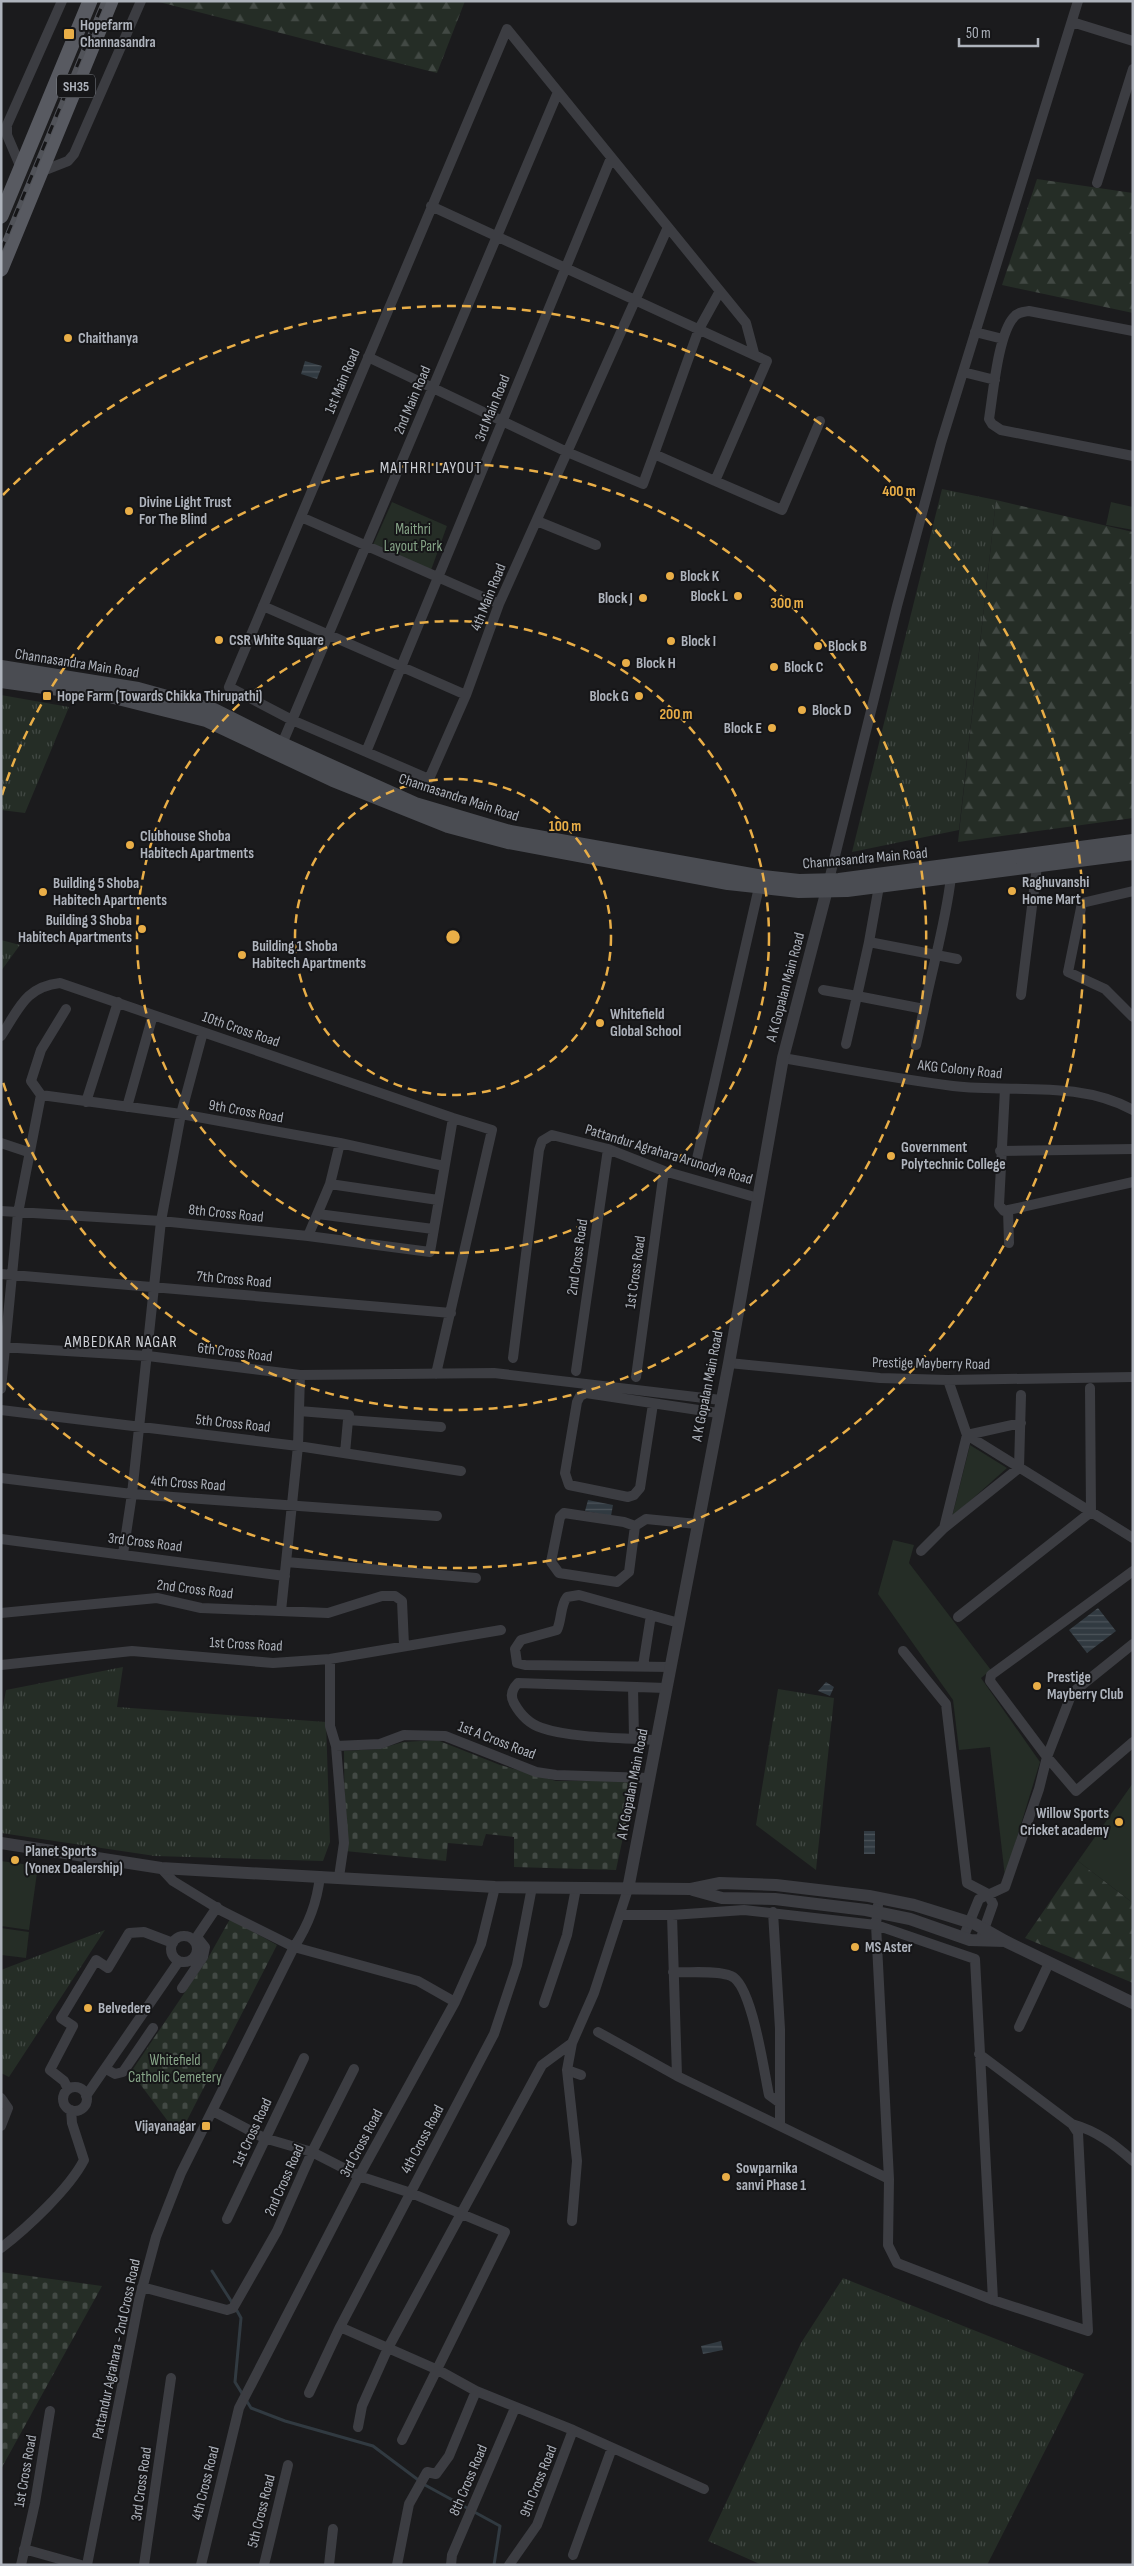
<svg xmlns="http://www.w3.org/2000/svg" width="1134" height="2566" font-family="'Sofia Sans Condensed',sans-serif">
	<defs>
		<pattern id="grass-tufts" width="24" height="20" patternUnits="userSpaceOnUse" patternTransform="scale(1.25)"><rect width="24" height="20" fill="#252d26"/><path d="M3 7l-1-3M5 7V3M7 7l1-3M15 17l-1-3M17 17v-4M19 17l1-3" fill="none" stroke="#424944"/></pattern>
		<pattern id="forest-firs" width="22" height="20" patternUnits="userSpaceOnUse" patternTransform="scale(1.25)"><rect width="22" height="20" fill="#252d26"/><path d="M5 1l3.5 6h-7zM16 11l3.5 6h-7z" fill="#424944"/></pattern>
		<pattern id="cemetery-stones" width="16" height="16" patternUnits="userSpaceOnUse" patternTransform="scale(1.25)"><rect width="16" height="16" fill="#252d26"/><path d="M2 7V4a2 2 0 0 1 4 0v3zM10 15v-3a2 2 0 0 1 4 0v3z" fill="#424944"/></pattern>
		<pattern id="water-rules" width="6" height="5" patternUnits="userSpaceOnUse" patternTransform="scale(1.25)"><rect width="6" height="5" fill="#313a41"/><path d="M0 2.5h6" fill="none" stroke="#4c545a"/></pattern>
	</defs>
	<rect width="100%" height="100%" fill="#1b1b1d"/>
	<path fill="url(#grass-tufts)" d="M942,489L996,500L959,830L852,852Z
		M1,695L69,707L25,813L1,810Z
		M1,940L20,945L1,971Z
		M123,1667L117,1707L326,1722L330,1842L323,1861L155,1856L1,1833V1717L6,1690Z
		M778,1689L834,1698L816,1870L756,1825Z
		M105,1930L9,2077L1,2073V1970Z
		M843,2278L1084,2374L987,2565H762L708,2541L801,2343Z"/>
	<path fill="url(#forest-firs)" d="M155,1H465L437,73Z
		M1037,179L1133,193V313L1002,285Z
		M996,500L1133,532V818L958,842Z
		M1078,1861L1133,1903V1983L1025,1938Z"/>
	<path fill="url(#cemetery-stones)" d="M437,1740L500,1765L556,1781H635L616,1870L514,1867V1837L486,1834L482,1846L448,1843L446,1861L345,1851L344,1751L379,1749L403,1742Z
		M230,1919L277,1945L179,2136L131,2072L208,1958Z
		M1,2272L102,2286L1,2469Z"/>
	<path fill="#252d26" d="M392,502L447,526L430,573L372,547Z
		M1111,502L1133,507V530L1106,525Z
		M970,1445L1007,1468L952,1517Z
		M893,1540L914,1545L909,1563L991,1670L981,1678L1040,1762L1005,1877L990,1747L959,1750L953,1700L878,1594Z
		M1133,1783V1903L1078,1861Z
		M1,1861L38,1866L29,1930L1,1926Z
		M1,1928L29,1932L26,1958L1,1955Z"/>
	<path fill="url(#water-rules)" d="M305,361L322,366L317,379L301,374Z
		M588,1500L613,1505L611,1516L585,1511Z
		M1098,1608L1116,1631L1087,1653L1069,1630Z
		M826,1682L834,1687L830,1696L818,1691Z
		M864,1831H875V1854H864Z
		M721,2341L723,2350L703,2354L701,2346Z"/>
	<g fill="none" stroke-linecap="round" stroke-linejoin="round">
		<path stroke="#313a41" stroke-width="3" d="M212,2271L233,2304
			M236,2309L241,2318L235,2382L251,2408L285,2421L373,2446L425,2485L500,2526L494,2565"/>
		<path stroke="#3c3d42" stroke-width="10" d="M1072,22L1133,41
			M21,168L7,135V125L62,1
			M40,172L68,161L74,154L141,1
			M1097,183L1133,69
			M431,206L767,361L715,481L782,510L820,421
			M668,227L499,604L466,695L429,779L292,720L229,687L507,29L746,323L754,353
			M1133,331L1029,311C1023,312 1018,312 1014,317C998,334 993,395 989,419L992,424L1001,430L1133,456
			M975,332L1003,339
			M368,357L567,452L643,484L654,454L715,481
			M963,372L995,380
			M654,454L699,329L720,291
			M301,517L499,604
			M537,521L596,545
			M263,606L466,695
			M282,744L558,92
			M366,752L611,158
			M951,877C946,921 933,965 924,1009L857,996L869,942L957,959
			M829,880L897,606L941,443L1078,1
			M869,942L879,886
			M823,990L857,996L846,1044
			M1021,995L1037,866
			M1133,1017L1105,989L1068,972L1082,903L1133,891
			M1,1036C19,1009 25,987 60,983L453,1118L492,1130L436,1374
			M916,1045L924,1009
			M783,1058C840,1068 896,1079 953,1086C1013,1093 1078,1080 1133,1110
			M1005,1089L999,1205L1004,1211L1133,1182
			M41,1095L181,1114L340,1143L444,1166
			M41,1095L31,1081L41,1050L66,1009
			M86,1102L118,1002
			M127,1107L153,1015
			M1,1143L28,1152
			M1000,1151L1133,1149
			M696,1163L759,887
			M330,1184L438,1200
			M1008,1210L1009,1243
			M1,1211L161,1221L308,1236L430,1252L453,1118
			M318,1214L433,1229
			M308,1236L330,1184L340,1143
			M1,1274L451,1313
			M1,1347L148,1356L300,1375L494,1373L721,1400
			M513,1358L539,1150L542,1141L552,1135L608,1149L664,1171L758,1198
			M729,1363L880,1378L948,1380L1133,1377
			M576,1371L608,1149
			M636,1377L664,1171
			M948,1380L967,1435L1133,1538
			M1,1389L18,1213L41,1095
			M653,1404L640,1488L634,1495L628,1497L569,1485L565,1473L577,1402L580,1396L586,1393L718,1413
			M1,1410L298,1446L461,1471
			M299,1411L349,1415L348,1420
			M345,1453L348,1420L441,1427
			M1,1478L132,1494L437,1516
			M635,1526L629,1572L617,1582L559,1573L551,1562L560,1517L564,1513L624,1522L635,1526L646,1519L697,1524
			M944,1528L967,1435L1021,1423
			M1,1539L285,1576
			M921,1551L944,1528L1019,1468L1021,1395
			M123,1554L132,1494L161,1221L181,1114L203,1032
			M286,1562L476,1578
			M1133,1571L991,1675L990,1681L1047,1757L1076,1791L1133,1742
			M281,1611L298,1446L300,1375
			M1,1613L157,1598L201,1608L328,1613L382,1596H395L402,1601L404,1645
			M958,1617L1091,1512L1090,1388
			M903,1651L946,1704L967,1883L988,1894L993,1904L982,1935
			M330,1659V1726L336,1746L344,1843L339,1877
			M1,1665L132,1651L273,1663L330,1659L501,1630
			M643,1666L651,1615
			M670,1667L525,1665L517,1663L515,1649L521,1640L557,1630C562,1619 560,1606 567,1597L579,1595L679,1623
			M633,1687L634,1738
			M656,1740C625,1738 570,1738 542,1728C529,1724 520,1714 514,1703C510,1696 512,1689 518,1683L666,1688
			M336,1746L380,1744L404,1735L445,1736L536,1772L556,1775L649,1778
			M161,1868L173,1881L222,1911L294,1947L418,1981L455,2002
			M878,1905L876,1925L889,2179L888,2245L897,2263L993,2300L1088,2331L1078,2133L1072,2124L979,2054
			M773,1912L780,2029V2125
			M621,1915H672L744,1910L876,1925L975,1959L993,2300
			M672,1915L677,2076L889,2179
			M171 1949a13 13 0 1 1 26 0a13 13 0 1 1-26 0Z
			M963,1938L979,1899L1005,1887L1039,1789L1047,1757L1072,1693L1133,1644
			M194,1941L217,1907
			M673,1972C689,1973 718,1970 731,1976C752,1984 764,2072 769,2095L780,2103
			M182,1988L203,1957L205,1947L197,1937
			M544,2003L567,1935L576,1888
			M1019,2027L1049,1963
			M598,2032L677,2076
			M106,2069L115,2074L123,2072L153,2028
			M567,2070L581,2075
			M63 2099a12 12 0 1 1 24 0a12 12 0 1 1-24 0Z
			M68,2089L64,2081L50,2070L73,2026L61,2018L96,1960L108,1968L129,1933L144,1932L173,1943
			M86,2096L179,1961
			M1,2098L8,2108L1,2126
			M213,2111L264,2138L312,2152L359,2176L411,2193L505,2232L402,2440
			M1072,2124C1097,2131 1114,2144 1133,2161
			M227,2219L304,2058
			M572,2221L577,2161L567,2070L572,2043L594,1993L628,1889
			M1,2248C27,2228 69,2189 84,2160L72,2123L71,2110
			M142,2287L227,2310L233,2308L277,2231L312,2152L354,2069
			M340,2327L438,2370L476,2391L573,2430L704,2489
			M309,2393L340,2327L494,2034L517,1965L532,1887
			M358,2427L362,2406L388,2348L542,2065L572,2043
			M24,2549L81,2565
			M573,2555L612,2448
			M21,2565L35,2503L50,2411
			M87,2565L139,2300L156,2237L181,2173L294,1947C309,1924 317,1903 320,1876
			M144,2565L171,2378
			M201,2565L239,2408L359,2176L455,2002L481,1944L495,1887
			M264,2565L288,2465
			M329,2565L333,2529
			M397,2565L409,2504L427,2472L436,2474L449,2456L476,2391
			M451,2565L452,2555L515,2408
			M509,2565L537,2525L573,2430"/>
		<path stroke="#3c3d42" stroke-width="12" d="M1,1843L161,1868L495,1887L691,1889L720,1883L776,1885L869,1896L914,1905L975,1924L1005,1941L1133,2003
			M628,1889L729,1363L783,1058L829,882
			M693,1890L722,1898L775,1899L866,1910L910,1919L970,1940L1005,1941"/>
		<path stroke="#4a4c52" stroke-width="14" d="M1,667L138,689L214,710L282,744L415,804L510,832L763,877L799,881L839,880L1133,841
			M1,681L110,696L206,720L333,780L448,826L508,842L728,883L799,891L847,890L1133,853"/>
		<path stroke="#585a61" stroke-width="15" d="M1,216L90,1
			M1,269L111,1"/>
		<defs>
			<path id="rail" d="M1,250L104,1"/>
		</defs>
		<use href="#rail" stroke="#515359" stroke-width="5"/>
		<use href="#rail" stroke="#161618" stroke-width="3" stroke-dasharray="9" stroke-linecap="butt"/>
	</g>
	<g fill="none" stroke="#e9ae47" stroke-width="2.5" stroke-dasharray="9 6">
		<circle cx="453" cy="937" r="158"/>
		<circle cx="453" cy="937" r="316"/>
		<path d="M2 795A473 473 0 1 1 2 1079"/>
		<path d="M3 495A631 631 0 1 1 3 1379"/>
	</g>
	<g fill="#e9ae47" stroke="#161618" stroke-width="2">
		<rect x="63" y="28" width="12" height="12" rx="2.5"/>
		<circle cx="68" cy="338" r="5"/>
		<circle cx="129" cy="511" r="5"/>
		<circle cx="670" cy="576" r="5"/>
		<circle cx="738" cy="596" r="5"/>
		<circle cx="643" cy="598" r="5"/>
		<circle cx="219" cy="640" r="5"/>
		<circle cx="671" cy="641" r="5"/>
		<circle cx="818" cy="646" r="5"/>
		<circle cx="626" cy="663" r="5"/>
		<circle cx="774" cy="667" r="5"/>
		<rect x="42" y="691" width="10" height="10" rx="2.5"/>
		<circle cx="639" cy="696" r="5"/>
		<circle cx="802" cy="710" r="5"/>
		<circle cx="772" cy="728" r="5"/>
		<circle cx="130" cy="845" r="5"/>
		<circle cx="1012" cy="891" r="5"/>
		<circle cx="43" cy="892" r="5"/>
		<circle cx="142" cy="929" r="5"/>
		<circle cx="242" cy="955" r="5"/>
		<circle cx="600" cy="1023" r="5"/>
		<circle cx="891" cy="1156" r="5"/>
		<circle cx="1037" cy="1686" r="5"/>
		<circle cx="1119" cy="1822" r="5"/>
		<circle cx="15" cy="1860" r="5"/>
		<circle cx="855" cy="1947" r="5"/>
		<circle cx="88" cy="2008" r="5"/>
		<rect x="201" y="2121" width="10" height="10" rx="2.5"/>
		<circle cx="726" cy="2177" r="5"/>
	</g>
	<g text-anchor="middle" stroke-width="4" stroke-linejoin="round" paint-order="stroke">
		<rect fill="#161618" stroke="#80848b" stroke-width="1" x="57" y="74.5" width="38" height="23" rx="4"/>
		<g font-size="14" font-weight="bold" fill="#aeb3bc">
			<text x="76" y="91">SH35</text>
		</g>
		<g font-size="15" font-weight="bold" fill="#aeb3bc" stroke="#161618" text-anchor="start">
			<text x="80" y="30">Hopefarm<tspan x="80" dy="17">Channasandra</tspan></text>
			<text x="78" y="343">Chaithanya</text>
			<text x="139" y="507">Divine Light Trust<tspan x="139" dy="17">For The Blind</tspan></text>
			<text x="680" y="581">Block K</text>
			<text x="728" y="601" text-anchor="end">Block L</text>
			<text x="633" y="603" text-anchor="end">Block J</text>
			<text x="229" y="645">CSR White Square</text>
			<text x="681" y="646">Block I</text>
			<text x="828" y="651">Block B</text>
			<text x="636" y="668">Block H</text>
			<text x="784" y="672">Block C</text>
			<text x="57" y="701">Hope Farm (Towards Chikka Thirupathi)</text>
			<text x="629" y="701" text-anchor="end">Block G</text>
			<text x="812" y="715">Block D</text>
			<text x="762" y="733" text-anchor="end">Block E</text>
			<text x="140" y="841">Clubhouse Shoba<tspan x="140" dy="17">Habitech Apartments</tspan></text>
			<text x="1022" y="887">Raghuvanshi<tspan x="1022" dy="17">Home Mart</tspan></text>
			<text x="53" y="888">Building 5 Shoba<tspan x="53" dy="17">Habitech Apartments</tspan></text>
			<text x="132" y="925" text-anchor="end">Building 3 Shoba<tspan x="132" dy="17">Habitech Apartments</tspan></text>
			<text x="252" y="951">Building 1 Shoba<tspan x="252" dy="17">Habitech Apartments</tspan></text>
			<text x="610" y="1019">Whitefield<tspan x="610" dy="17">Global School</tspan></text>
			<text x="901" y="1152">Government<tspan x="901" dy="17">Polytechnic College</tspan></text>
			<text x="1047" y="1682">Prestige<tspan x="1047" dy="17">Mayberry Club</tspan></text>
			<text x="1109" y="1818" text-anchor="end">Willow Sports<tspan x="1109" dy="17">Cricket academy</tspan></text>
			<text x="25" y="1856">Planet Sports<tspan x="25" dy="17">(Yonex Dealership)</tspan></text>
			<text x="865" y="1952">MS Aster</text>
			<text x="98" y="2013">Belvedere</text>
			<text x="196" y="2131" text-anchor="end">Vijayanagar</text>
			<text x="736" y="2173">Sowparnika<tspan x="736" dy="17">sanvi Phase 1</tspan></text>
		</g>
		<g font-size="15" fill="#aeb3bc" stroke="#161618">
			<text transform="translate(342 381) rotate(-67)" y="5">1st Main Road</text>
			<text transform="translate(412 400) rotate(-67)" y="5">2nd Main Road</text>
			<text transform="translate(492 408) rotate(-68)" y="5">3rd Main Road</text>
			<text transform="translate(488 597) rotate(-68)" y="5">4th Main Road</text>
			<text transform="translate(77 663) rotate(9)" y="5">Channasandra Main Road</text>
			<text transform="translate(459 797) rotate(18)" y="5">Channasandra Main Road</text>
			<text transform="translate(865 858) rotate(-5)" y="5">Channasandra Main Road</text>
			<text transform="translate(785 987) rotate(-75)" y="5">A K Gopalan Main Road</text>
			<text transform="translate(241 1029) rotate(19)" y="5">10th Cross Road</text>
			<text transform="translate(960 1069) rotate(6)" y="5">AKG Colony Road</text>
			<text transform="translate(246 1111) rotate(10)" y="5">9th Cross Road</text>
			<text transform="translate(669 1154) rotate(17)" y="5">Pattandur Agrahara Arunodya Road</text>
			<text transform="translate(226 1213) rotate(6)" y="5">8th Cross Road</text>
			<text transform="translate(577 1257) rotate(-82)" y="5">2nd Cross Road</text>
			<text transform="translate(635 1272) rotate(-82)" y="5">1st Cross Road</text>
			<text transform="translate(234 1279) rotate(5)" y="5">7th Cross Road</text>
			<text transform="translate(235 1352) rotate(7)" y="5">6th Cross Road</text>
			<text transform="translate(931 1363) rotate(1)" y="5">Prestige Mayberry Road</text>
			<text transform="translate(707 1386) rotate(-79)" y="5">A K Gopalan Main Road</text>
			<text transform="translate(233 1423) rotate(6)" y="5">5th Cross Road</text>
			<text transform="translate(188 1483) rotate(4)" y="5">4th Cross Road</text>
			<text transform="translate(145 1542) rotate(7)" y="5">3rd Cross Road</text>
			<text transform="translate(195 1589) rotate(7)" y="5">2nd Cross Road</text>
			<text transform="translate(246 1644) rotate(3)" y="5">1st Cross Road</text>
			<text transform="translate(497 1740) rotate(21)" y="5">1st A Cross Road</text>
			<text transform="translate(632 1784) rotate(-79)" y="5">A K Gopalan Main Road</text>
			<text transform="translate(252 2132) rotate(-65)" y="5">1st Cross Road</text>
			<text transform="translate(422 2139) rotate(-62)" y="5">4th Cross Road</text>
			<text transform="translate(361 2143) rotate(-62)" y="5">3rd Cross Road</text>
			<text transform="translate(284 2180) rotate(-66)" y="5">2nd Cross Road</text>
			<text transform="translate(116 2349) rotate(-78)" y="5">Pattandur Agrahara - 2nd Cross Road</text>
			<text transform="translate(25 2471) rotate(-80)" y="5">1st Cross Road</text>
			<text transform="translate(468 2480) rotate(-67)" y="5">8th Cross Road</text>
			<text transform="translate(538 2481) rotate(-68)" y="5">9th Cross Road</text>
			<text transform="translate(205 2483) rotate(-76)" y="5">4th Cross Road</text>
			<text transform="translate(141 2484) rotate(-82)" y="5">3rd Cross Road</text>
			<text transform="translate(261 2511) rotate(-76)" y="5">5th Cross Road</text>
		</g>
		<g font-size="15" fill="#87a588" stroke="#161618">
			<text x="413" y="534">Maithri<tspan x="413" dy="17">Layout Park</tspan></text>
			<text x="175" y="2065">Whitefield<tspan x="175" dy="17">Catholic Cemetery</tspan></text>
		</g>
		<g font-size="16" letter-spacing="1" fill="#cfd2d8" stroke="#161618">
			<text x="431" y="473">MAITHRI LAYOUT</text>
			<text x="121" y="1347">AMBEDKAR NAGAR</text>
		</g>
	</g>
	<circle cx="453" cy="937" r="8" fill="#e9ae47" stroke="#161618" stroke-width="2.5"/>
	<g font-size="15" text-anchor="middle" font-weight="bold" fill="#e9ae47" stroke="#161618" stroke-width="4" stroke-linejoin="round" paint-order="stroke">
		<text x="899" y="496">400 m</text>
		<text x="787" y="608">300 m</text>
		<text x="676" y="719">200 m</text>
		<text x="565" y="831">100 m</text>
	</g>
	<rect width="1134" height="2566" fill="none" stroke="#aeb3bc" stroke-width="5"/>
	<path d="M959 38v8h79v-8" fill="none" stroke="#aeb3bc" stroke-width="2.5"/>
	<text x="966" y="38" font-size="15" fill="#aeb3bc" stroke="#161618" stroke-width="4" paint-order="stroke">50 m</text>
</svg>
